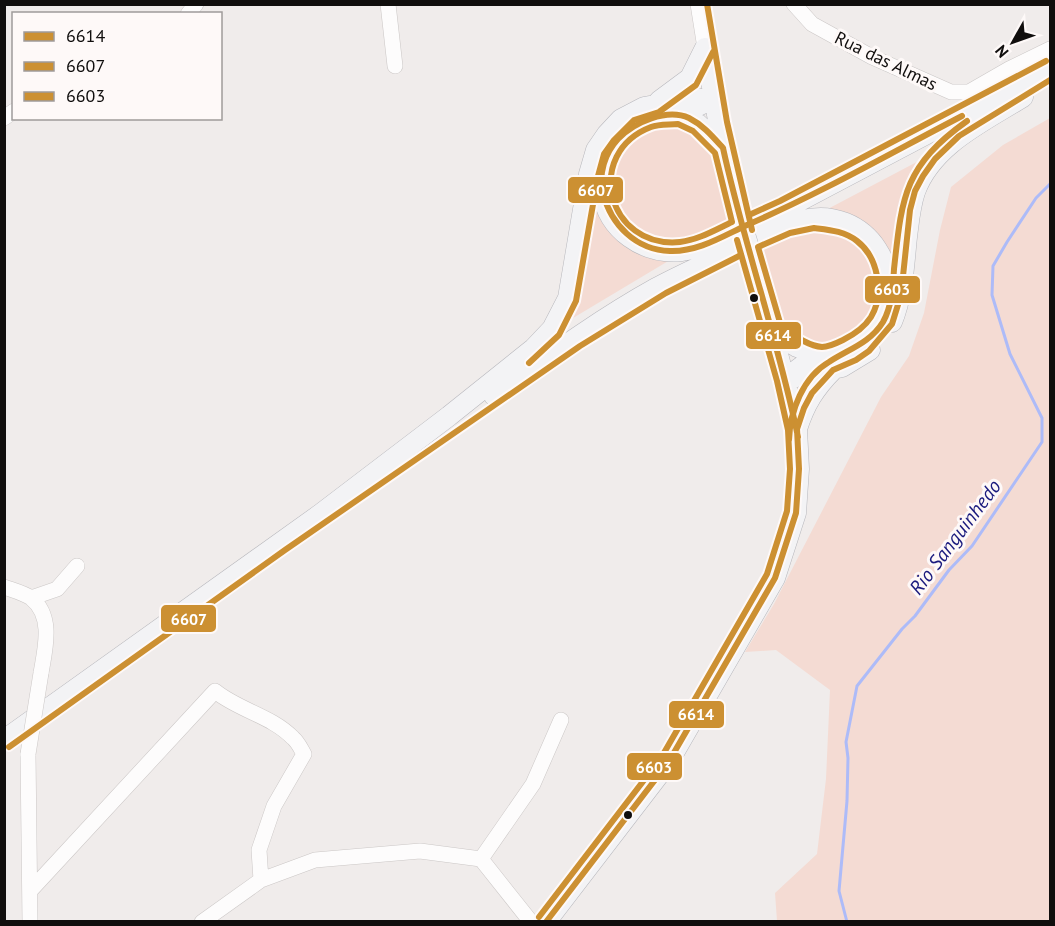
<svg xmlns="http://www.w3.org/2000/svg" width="1055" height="926" font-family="'PT Sans',sans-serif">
	<rect width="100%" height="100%" fill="#f0eceb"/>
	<path fill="#f4dbd3" d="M1050,118V921H777L775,893L817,854L826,779L830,690L776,650L745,652L774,604L881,397L909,356L924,313L940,230L951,187L1003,145Z
		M677,124L696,134L711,151L729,222C711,229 693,242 674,244C615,248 587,160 637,133C649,126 664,125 677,124Z
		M930,155L898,275L822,212Z
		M595,183L620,240L644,256L670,260L563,324Z
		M819,228C825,229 832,229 838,230C861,237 881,262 880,287C880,299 874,313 871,324L834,347L815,348L788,331L782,321L763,250L801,232Z"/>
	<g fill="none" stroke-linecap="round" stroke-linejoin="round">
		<path stroke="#adbbf8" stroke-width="3" d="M847,922L839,891L847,801L848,758L846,742L857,686L902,629L915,616L949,570L972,546L1042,442V418L1010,354L992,295L993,266L1007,242L1036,198L1050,184"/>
		<defs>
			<path id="minor" d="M388,4L395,66
				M698,4L705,48
				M794,4L812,24L872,57L951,92H969L1009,69L1050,49
				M188,14L196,4
				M4,118L14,111
				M4,587C12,590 24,593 31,598C54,616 45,649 41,673
				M31,598L57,589L77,566
				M28,754L30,922
				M481,859L533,784L561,720
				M30,891L215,691C238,710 272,716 293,738C298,742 301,749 304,754L274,806L259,850L261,880
				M202,922L261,880L315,860L420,851L481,859L531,922"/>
			<path id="major" d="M705,48L723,148L734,198
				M659,101L690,78L705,48
				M680,115L698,124L723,148
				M643,121L651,117L680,115L708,101
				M607,155C604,167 600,180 602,192C608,230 643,255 682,251C707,247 731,232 754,222
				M743,231L1050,69
				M892,322C903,295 904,266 907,237C909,222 910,207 915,192C932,145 983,122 1023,97
				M773,332L797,347L820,356
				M792,378L842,367L870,350
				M494,396C547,358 600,319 656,288C676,277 697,268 717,258C744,244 771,229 800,221C866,202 916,279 871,331C861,343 848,351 833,354C828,355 823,355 819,356C807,361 796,370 786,379
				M797,429C805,404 815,388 833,370
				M4,740L319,515L449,416L534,348L552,329L568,298L589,174L596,150L607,134L621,119L644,107L689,99H713
				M546,922L668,763L775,578L796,513L799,469L797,429L761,287"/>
		</defs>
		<use href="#minor" stroke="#cbc7c6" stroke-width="16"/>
		<use href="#major" stroke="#b7b7bc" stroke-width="21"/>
		<use href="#minor" stroke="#fdfcfc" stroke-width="15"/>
		<use href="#major" stroke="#f3f3f5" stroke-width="20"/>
		<defs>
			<path id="minor-bridge" d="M28,754L41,673"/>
			<path id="major-bridge" d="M734,198L761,287"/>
		</defs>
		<use href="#minor-bridge" stroke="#cbc7c6" stroke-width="16" stroke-linecap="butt"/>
		<use href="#major-bridge" stroke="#b7b7bc" stroke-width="21" stroke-linecap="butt"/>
		<use href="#minor-bridge" stroke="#fdfcfc" stroke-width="15"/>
		<use href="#major-bridge" stroke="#f3f3f5" stroke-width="20"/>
		<defs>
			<path id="bus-1" d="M723,148C744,245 778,339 798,437
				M723,148C713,137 703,125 689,118C667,108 634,122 618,139C605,153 598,174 603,193C611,225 636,250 670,251C698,252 723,236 747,225C821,193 891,153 962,116
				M546,922L668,763L775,578L796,513L799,469L797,429L804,408L812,393L833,370L856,360L869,351L892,324L901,295L910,210L915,191L923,176L935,159L959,136L1050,80"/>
			<path id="bus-2" d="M707,4L727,122L752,230
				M814,228C830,230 844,231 857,241C878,257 885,294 871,317C864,328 855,334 843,340C837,343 829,347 822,347C807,346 793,334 781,326L758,247L790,233Z
				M529,363L559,335L576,301L598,176L604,154L614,140L634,120L659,112L696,85L713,52
				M9,747L285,550L580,346L666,293L741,255"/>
			<path id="bus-3" d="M678,124L693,131L715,153L732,222C715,230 698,240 680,242C607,249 583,153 651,127C659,124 669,125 678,124Z
				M749,215L780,201L1046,61
				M789,440C790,411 803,377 829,362C849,349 870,343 883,322C892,306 893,286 894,269C902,196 904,166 967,121
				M539,917L661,758L767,574L787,511L790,469L788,430L777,381L737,240"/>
		</defs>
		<use href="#bus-1" stroke="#fef9f8" stroke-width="10"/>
		<use href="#bus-2" stroke="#fef9f8" stroke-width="10"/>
		<use href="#bus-3" stroke="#fef9f8" stroke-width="10"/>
		<use href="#bus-1" stroke="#cc9032" stroke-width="6"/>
		<use href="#bus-2" stroke="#cc9032" stroke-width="6"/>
		<use href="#bus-3" stroke="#cc9032" stroke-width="6"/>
	</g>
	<g fill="#100e0d" stroke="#fef9f8" stroke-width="2">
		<circle cx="754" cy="298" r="5"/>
		<circle cx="628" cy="815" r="5"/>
	</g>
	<g text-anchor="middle" stroke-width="6" stroke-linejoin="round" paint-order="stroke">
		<g font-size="18" fill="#100e0d" stroke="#fef9f8">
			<text transform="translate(886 61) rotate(26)" y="6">Rua das Almas</text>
		</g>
		<g font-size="20" font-style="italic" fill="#1b1b7e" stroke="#fef9f8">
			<text transform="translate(955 537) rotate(-53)" y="7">Rio Sanguinhedo</text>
		</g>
	</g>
	<g stroke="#fef9f8" stroke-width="2">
		<rect x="567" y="176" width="57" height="28" rx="6" fill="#cc9032"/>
		<rect x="864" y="275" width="57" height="29" rx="6" fill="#cc9032"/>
		<rect x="745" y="321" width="57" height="29" rx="6" fill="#cc9032"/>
		<rect x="160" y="604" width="57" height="29" rx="6" fill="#cc9032"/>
		<rect x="668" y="700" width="57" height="29" rx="6" fill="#cc9032"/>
		<rect x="626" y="752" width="57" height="29" rx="6" fill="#cc9032"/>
	</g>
	<g font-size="16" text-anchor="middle" font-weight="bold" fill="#fff">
		<text x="596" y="196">6607</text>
		<text x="892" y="295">6603</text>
		<text x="773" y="341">6614</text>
		<text x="189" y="625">6607</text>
		<text x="696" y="720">6614</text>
		<text x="654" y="773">6603</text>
	</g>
	<rect width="1055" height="926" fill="none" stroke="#100e0d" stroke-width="12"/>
	<rect x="12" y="12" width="210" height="108" fill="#fef9f8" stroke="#9f9b9a" stroke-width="1.5"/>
	<rect x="24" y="32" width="30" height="9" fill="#cc9032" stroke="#9f9b9a" stroke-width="1.5"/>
	<text x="66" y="42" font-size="18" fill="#100e0d">6614</text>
	<rect x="24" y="62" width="30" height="9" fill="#cc9032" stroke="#9f9b9a" stroke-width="1.5"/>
	<text x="66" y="72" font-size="18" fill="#100e0d">6607</text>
	<rect x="24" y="92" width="30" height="9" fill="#cc9032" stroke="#9f9b9a" stroke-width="1.5"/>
	<text x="66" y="102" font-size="18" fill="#100e0d">6603</text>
	<g transform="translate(1013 42) rotate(230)" stroke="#fef9f8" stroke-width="4.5" paint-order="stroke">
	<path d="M0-4.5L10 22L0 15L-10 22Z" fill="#100e0d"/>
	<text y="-9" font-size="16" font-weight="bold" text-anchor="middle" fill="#100e0d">N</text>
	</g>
</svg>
